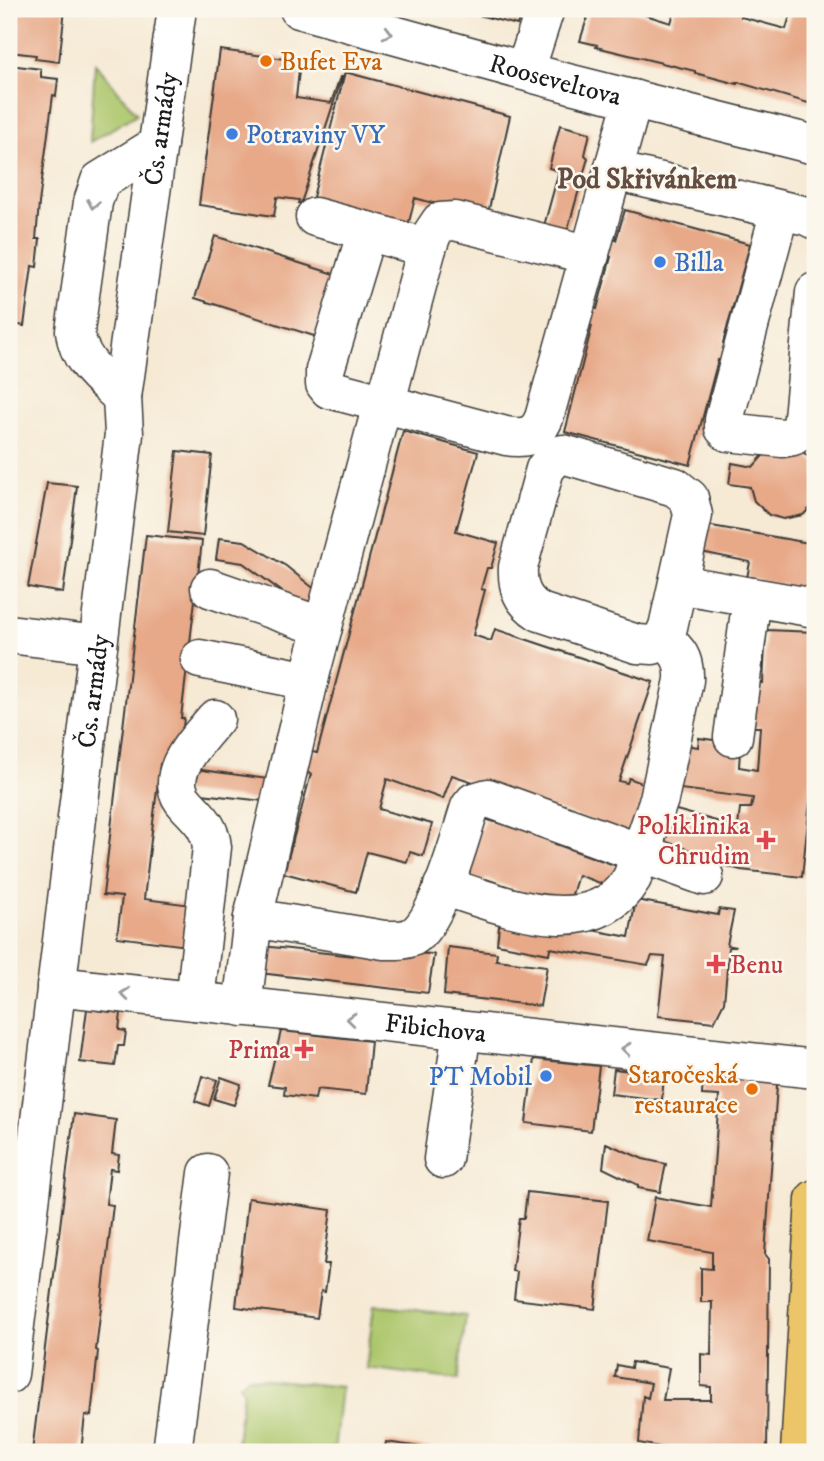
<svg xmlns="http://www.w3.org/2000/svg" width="824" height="1461" font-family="'IM FELL DW Pica',serif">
	<rect width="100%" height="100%" fill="#fbf7ec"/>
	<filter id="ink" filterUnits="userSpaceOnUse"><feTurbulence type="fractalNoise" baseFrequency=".0143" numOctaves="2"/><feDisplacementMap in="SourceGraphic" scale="14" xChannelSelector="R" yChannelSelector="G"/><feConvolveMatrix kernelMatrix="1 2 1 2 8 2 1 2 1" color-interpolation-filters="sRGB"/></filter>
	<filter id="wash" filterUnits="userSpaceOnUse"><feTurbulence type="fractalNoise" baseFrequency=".00686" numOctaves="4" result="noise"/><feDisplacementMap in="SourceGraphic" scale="28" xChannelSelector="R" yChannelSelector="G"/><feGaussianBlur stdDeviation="1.57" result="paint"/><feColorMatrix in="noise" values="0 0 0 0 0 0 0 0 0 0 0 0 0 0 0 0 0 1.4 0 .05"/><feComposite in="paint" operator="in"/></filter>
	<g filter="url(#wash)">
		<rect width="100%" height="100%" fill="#f6ead5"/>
		<path fill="#adc76d" stroke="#647244" stroke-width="2" d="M95,63L137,114L90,142Z
			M374,1305L466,1316L458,1380L366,1368Z
			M248,1377L341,1387L334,1452H236L243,1390L239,1385Z"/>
		<g id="blocks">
			<path fill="#e7a988" d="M15,9H65L59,62L35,59L36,55L10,52Z
				M468,9H522L517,25L467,12Z
				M590,9H633L632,11L671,23L675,9H711L724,12L725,9H737L742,10L741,17L786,29L792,9H815V105L737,82V84L695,73V71L596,47L597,45L580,41Z
				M220,50L300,61L296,98L331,103L340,77H342L301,203H298L299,200L277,197L274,216L199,205Z
				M9,65L41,69V77L58,79L56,96L53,95L39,203L36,239H40L37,267L32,266L24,326L9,323Z
				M345,72L510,116L487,218L415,198L407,230L311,205Z
				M560,125L590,133L585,155L588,158L567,232L544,226L559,171L549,168Z
				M625,210L750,244L723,343L730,346L726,362L718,360L690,465L565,432L592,326L585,324L590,307L597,309L611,257L604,255L608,238L616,240Z
				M215,236L337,275L317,337L195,298Z
				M403,431L478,452L456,531L498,543L491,568H487L481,589L485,590L473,635L491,641L495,629L653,682L619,781L627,783L629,778L647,785L630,834L452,775L443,799L387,779L379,809L432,824L423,856L410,852L407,862L367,852L356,892L284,873L311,774L297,770L302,750L317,753Z
				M801,450L815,463V503L803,515L783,519L769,515L754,501L750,487L729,484L732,463L753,467L767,451Z
				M177,451L212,455L203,536L168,532Z
				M47,483L77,486L63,593L28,587Z
				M706,525L815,544V591L747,578L750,562L701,552Z
				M146,535L202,541L181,718H184L182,735L174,766L160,764L144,899L192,905L187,946L117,937L122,897L103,895Z
				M219,538L244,541L286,566L317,591L311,613L243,563L216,559Z
				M766,630L815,632V754L802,877L741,870L659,848L669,808L738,827L740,808H751L753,798L680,789L686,745L698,747L699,738L720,741L740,751L739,767L757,770L760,727H752L756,683H763Z
				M187,768L268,779L263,801L184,792Z
				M485,819L556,841L555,844L617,866L611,887L578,875L568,907L486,879L483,883L464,875Z
				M636,900L718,915L719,909L734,911L727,945L736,947H729L724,1002L714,1022L658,1016L665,957L652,956L648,965L550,948L549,954L497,944L500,918L555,923L629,937Z
				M262,946L353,956L354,952L434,954L428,993L260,973Z
				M448,947L497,953L496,960L547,966L540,1006L444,995Z
				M87,1009L121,1013L119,1030L126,1031L124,1046H118L115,1066L80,1062Z
				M281,1031L371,1041L366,1094L317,1089L315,1099L284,1095L285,1087L268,1085Z
				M534,1059L599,1066L591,1131L526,1123Z
				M614,1069L664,1075L662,1100L611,1094Z
				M202,1076L217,1080L209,1106L195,1101Z
				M221,1077L241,1084L234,1105L214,1099Z
				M703,1078L775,1082L777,1085L765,1254L769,1259L767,1452H685L639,1443L643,1396L648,1398L651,1383L615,1377L617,1365L631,1368L632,1362L669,1368L663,1400H711V1387L701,1386V1354L711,1355L712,1302H701V1268L712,1269V1252L647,1241L655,1197L711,1207L719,1096L702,1095Z
				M74,1114L116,1120L112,1154L119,1155L117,1170L110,1169L106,1204L113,1205L96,1350L98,1351L91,1416L85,1415L81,1452H32Z
				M606,1143L643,1159L666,1164L660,1192L638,1188V1185L603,1168Z
				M527,1192L608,1201L595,1309L514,1299L517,1272L512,1271L519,1218H524Z
				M248,1198L331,1210L324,1264H329L325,1292L321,1291L317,1318L236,1307Z
				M386,1442L449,1451V1452H384Z"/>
		</g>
	</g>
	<g filter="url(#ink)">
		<use href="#blocks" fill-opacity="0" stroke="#3d3b38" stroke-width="2"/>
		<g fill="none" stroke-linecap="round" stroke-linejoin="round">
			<defs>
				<g id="minor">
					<path id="s1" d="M299,9L571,84L815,145"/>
					<path d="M525,71L545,9"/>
					<path d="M614,171L807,216L815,220"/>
					<path d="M780,210L724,420V428L728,432L782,438L793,436L802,428L815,292"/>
					<path d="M315,217L367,231L325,370V384L329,389L506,436C525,439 536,437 544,418L633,99"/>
					<path d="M367,231L427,248L432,234L440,222L455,221L590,255"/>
					<path d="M122,397C102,378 78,361 75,331L93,202L100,181L158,145"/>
					<path d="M385,405L427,248"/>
					<path d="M563,454L675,487L689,498L693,515L668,627L663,638L653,645L637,644L540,612C522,601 517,587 518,567L545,469L556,456Z"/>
					<path d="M678,584L815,608"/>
					<path d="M210,588L323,627"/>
					<path d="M9,634L98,645"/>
					<path d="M200,659L309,681"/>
					<path d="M733,737L752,597"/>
					<path d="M443,886C500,904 592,945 632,878L659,799L684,680C685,659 678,651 663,638"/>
					<path d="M253,918L312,668L382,405"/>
					<path id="s2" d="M56,986L815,1069"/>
					<path d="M195,1001L212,847C210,827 200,819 187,805C159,777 197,741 215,719"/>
					<path d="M242,1007L253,918L384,940C394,940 403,941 412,937C438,923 460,837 470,807L474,802L488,798L704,876"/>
					<path d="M443,1159L462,1031"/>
					<path id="s3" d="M9,1374L124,434L122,397L177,9"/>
					<path d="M172,1452L208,1173"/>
				</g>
				<path id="major" d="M800,1452L815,1199"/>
			</defs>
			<use href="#minor" stroke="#3d3b38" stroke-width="41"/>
			<use href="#major" stroke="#3d3b38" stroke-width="41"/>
			<use href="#minor" stroke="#fff" stroke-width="38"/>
			<use href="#major" stroke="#edc569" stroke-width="38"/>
		</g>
		<defs><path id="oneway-chevron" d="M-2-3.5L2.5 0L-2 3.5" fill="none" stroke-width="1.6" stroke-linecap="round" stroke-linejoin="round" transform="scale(1.75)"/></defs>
		<g stroke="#999">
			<use href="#oneway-chevron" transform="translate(388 33) rotate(15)"/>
			<use href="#oneway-chevron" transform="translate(93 204) rotate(100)"/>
			<use href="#oneway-chevron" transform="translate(125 994) rotate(-174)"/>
			<use href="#oneway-chevron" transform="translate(351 1019) rotate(-174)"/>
			<use href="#oneway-chevron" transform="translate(626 1049) rotate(-174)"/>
		</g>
	</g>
	<g fill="#e8710a" stroke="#fbf7ec" stroke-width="2.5">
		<circle cx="266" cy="61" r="7"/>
		<circle cx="752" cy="1089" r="7"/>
	</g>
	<g fill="#3f7fe0" stroke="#fbf7ec" stroke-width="2.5">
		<circle cx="232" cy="134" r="7"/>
		<circle cx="660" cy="262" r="7"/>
		<circle cx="546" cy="1076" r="7"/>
	</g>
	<g fill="#e0444e" stroke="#fbf7ec" stroke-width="2.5">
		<path d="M762.5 829.5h7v7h7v7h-7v7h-7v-7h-7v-7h7z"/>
		<path d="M712.5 953.5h7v7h7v7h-7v7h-7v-7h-7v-7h7z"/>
		<path d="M300.5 1038.5h7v7h7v7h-7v7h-7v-7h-7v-7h7z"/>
	</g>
	<g text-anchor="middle" stroke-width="5" stroke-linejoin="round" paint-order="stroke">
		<g font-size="26" fill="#c56008" stroke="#fbf7ec" text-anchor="start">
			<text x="280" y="70">Bufet Eva</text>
			<text x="738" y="1083" text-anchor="end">Staročeská<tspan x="738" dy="30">restaurace</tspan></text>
		</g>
		<g font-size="26" fill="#1c1c1c" stroke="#fbf7ec">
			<text dy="9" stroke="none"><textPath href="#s1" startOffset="266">Rooseveltova</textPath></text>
			<text dy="9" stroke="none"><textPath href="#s3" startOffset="1255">Čs. armády</textPath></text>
			<text dy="9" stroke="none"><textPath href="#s3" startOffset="688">Čs. armády</textPath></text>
			<text dy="9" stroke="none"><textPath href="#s2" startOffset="382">Fibichova</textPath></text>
		</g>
		<g font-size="26" fill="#366cbe" stroke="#fbf7ec" text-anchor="start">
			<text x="246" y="143">Potraviny VY</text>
			<text x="674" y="271">Billa</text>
			<text x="532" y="1085" text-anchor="end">PT Mobil</text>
		</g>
		<g font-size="26" fill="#be3a42" stroke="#fbf7ec" text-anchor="end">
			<text x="750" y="834">Poliklinika<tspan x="750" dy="30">Chrudim</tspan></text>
			<text x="730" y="973" text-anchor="start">Benu</text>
			<text x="290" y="1058">Prima</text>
		</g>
		<g font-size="28" font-weight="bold" fill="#634d42" stroke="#fbf7ec">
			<text x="647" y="188">Pod Skřivánkem</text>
		</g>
	</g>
	<rect width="824" height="1461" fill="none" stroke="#fbf7ec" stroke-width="35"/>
</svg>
